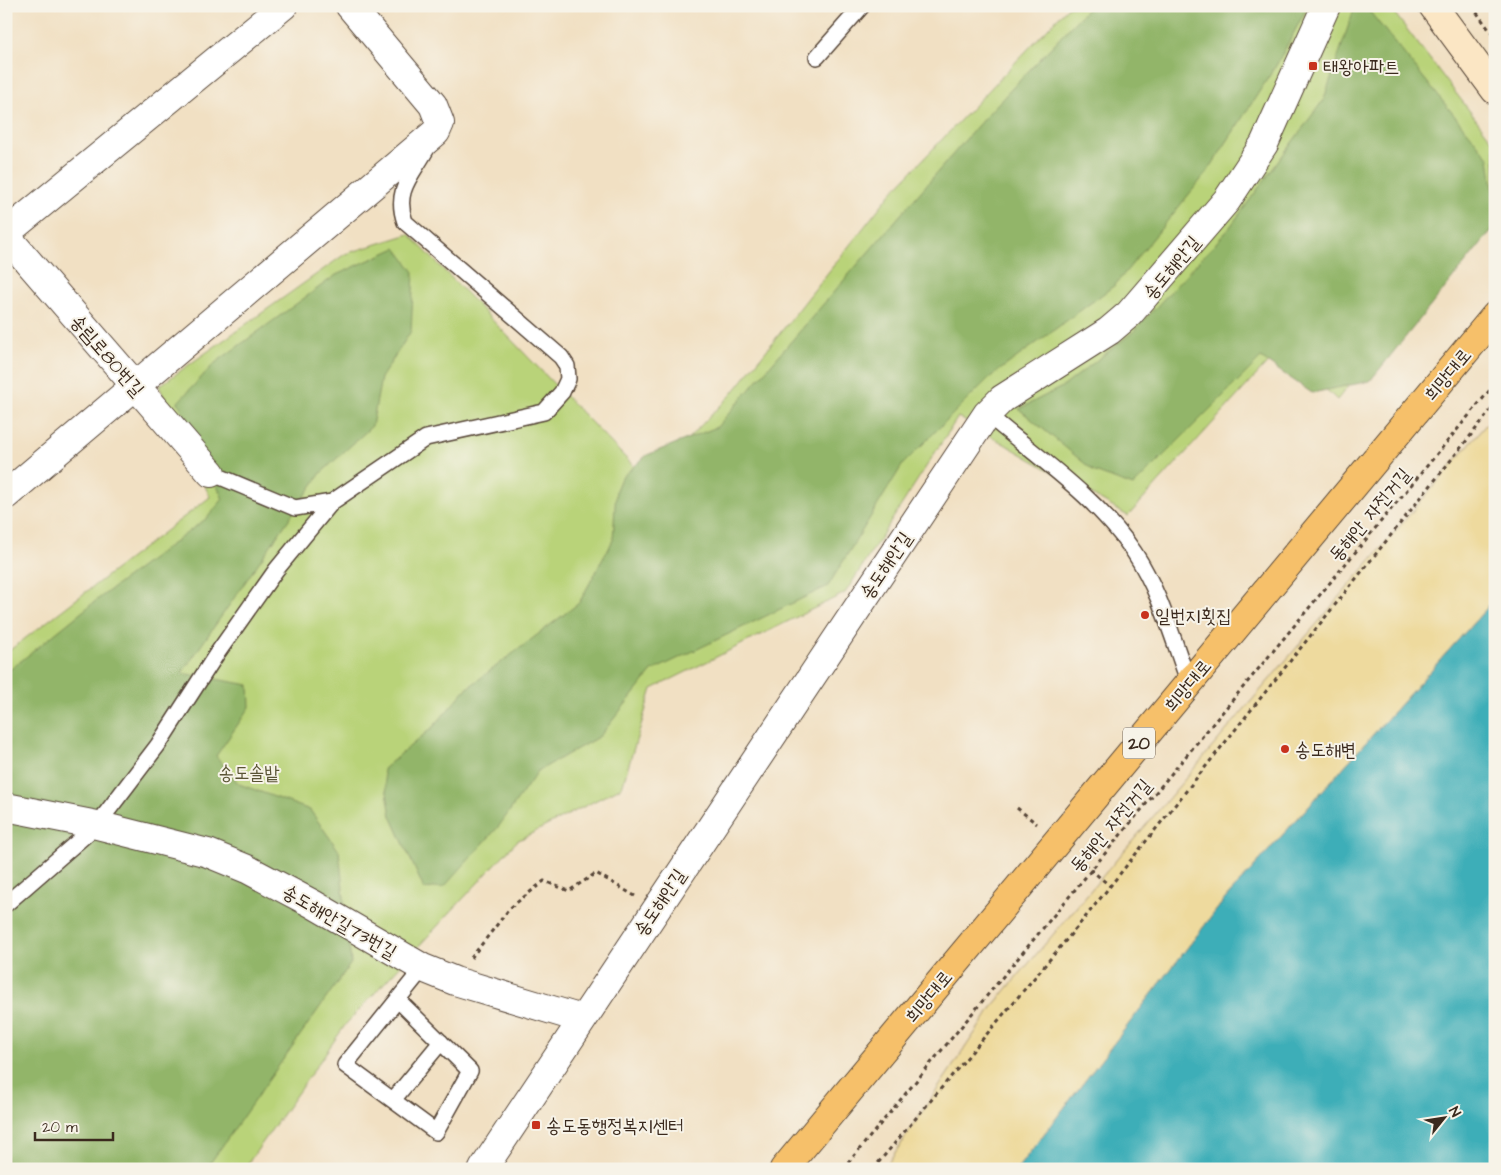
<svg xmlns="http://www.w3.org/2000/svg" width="1501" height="1175" font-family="'Architects Daughter','Poor Story',sans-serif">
	<rect width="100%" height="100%" fill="#f7f3e8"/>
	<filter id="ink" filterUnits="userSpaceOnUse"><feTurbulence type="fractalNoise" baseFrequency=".02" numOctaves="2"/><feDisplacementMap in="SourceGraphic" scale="10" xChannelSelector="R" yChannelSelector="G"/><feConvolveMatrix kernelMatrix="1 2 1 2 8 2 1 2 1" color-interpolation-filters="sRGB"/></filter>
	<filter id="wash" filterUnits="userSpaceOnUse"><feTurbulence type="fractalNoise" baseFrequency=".0096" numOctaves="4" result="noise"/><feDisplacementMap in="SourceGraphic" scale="20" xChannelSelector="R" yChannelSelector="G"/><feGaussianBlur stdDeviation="1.12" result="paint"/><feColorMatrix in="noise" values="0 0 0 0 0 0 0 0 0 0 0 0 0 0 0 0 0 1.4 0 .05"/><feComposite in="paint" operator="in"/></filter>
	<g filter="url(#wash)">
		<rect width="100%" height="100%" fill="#f1e0c3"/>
		<path fill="#b9d379" stroke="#7a7e4c" d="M1069,6H1389L1495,144V201L1493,208L1337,400L1282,347L1128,516L958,417L845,593L652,689L622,787L517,841L346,1024L244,1169H6V653L210,497L159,386L345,254L409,234L647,480L731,395L891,193Z"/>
		<path fill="#92b569" stroke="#667044" d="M1090,6H1308L1277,64L1208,171L1115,285L989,378L903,464L828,586L652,671L600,736L538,771L499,826L444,887L424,889L391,816L383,769L434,726L465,690L579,603L613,540L616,490L621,478L647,455L717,427L986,116Z
			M1355,6H1365L1489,158L1495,204V226L1370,381L1312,393L1261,358L1133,486L1095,472L1019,409L1064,386L1133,332L1227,231L1324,99Z
			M396,248L414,272L411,331L381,378L372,426L321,473L182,673L249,685L250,707L216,756L239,784L310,810L339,851L351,963L206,1169H6V673L98,599L207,518L223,499L178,402L215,363L336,275Z"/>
		<path fill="#eeda9e" stroke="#94825e" d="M1495,414V599L1225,899L1017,1169H884L995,1003Z"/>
		<path fill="#3daeb8" stroke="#3c6c6b" d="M1495,599V1169H1017L1225,899Z"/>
	</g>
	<g filter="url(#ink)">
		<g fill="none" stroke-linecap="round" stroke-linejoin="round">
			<defs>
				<path id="lane" d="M817,57L862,6
					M987,414C1037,457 1097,497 1134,552C1160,591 1173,640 1189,683
					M211,473L295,508L332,502
					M6,904L97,825L158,745L216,655L276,570L332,502L426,438L544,412L562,392L568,379L567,366L561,357L405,222C394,191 411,177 426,150
					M398,1000L470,1071L436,1132L345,1065L423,968
					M393,1100L441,1042"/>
				<path id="street" d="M6,233L283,6
					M6,236L211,473
					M6,495L436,132L440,123L433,105L350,6
					M6,807L97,825L208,853L247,869L313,904L423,968L455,981L582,1019
					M483,1169L987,414L1002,399L1109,331L1129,314L1227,200L1264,144L1326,6"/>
				<path id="secondary" d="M1433,6L1495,90"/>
				<path id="primary" d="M784,1169L1495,316"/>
			</defs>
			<use href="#lane" stroke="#564537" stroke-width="18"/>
			<use href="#street" stroke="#564537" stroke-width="30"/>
			<use href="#secondary" stroke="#564537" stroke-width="30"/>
			<use href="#primary" stroke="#564537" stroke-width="30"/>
			<path stroke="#564537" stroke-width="3" stroke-dasharray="4 4" stroke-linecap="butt" d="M1472,6L1495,38
				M1017,808L1037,824
				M1078,859L1110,886
				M471,958L510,908L544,881L569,891L596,873L635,896
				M843,1169L1495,384
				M873,1169L1083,920L1495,405"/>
			<use href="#lane" stroke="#fff" stroke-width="15"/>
			<use href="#street" stroke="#fff" stroke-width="28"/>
			<use href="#secondary" stroke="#fbe6c4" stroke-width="28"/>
			<use href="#primary" stroke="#f6c06b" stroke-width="28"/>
		</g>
	</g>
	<g fill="#c8321e" stroke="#f7f3e8" stroke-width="2">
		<rect x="1308" y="61" width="10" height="10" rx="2.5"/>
		<circle cx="1145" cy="615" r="5"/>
		<circle cx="1285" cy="749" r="5"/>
		<rect x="531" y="1120" width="10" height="10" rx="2.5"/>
	</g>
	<g text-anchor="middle" stroke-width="4" stroke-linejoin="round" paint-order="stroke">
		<rect fill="#f7f3e8" stroke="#73665b" stroke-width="1" x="1123" y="727.5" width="32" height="31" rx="4"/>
		<g font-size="18" font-weight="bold" fill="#3b2a1e">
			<text x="1139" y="749">20</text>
		</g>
		<g font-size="19" fill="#3b2a1e" stroke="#f7f3e8" text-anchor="start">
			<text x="1323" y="73">태왕아파트</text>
			<text x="1155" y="622">일번지횟집</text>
			<text x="1295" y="756">송도해변</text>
			<text x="546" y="1132">송도동행정복지센터</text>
		</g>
		<g font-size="19" fill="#3b2a1e" stroke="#f7f3e8">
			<text transform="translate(1171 267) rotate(-50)" y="7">송도해안길</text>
			<text transform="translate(108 355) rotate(49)" y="7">송림로80번길</text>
			<text transform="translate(1447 374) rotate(-50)" y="7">희망대로</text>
			<text transform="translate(1369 514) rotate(-50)" y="7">동해안 자전거길</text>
			<text transform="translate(885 565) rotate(-56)" y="7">송도해안길</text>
			<text transform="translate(1187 685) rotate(-50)" y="7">희망대로</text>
			<text transform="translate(1110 825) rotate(-50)" y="7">동해안 자전거길</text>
			<text transform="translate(659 902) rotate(-56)" y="7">송도해안길</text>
			<text transform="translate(340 921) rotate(30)" y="7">송도해안길73번길</text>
			<text transform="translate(928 996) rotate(-50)" y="7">희망대로</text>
		</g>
		<g font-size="19" fill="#5a5435" stroke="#f7f3e8">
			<text x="249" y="779">송도솔밭</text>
		</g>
	</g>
	<rect width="1501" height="1175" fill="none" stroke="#f7f3e8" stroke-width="25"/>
	<g transform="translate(1444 1118) rotate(60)" stroke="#f7f3e8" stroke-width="4" paint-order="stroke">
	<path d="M0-4L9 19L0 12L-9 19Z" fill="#3b2a1e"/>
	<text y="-8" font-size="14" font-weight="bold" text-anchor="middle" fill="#3b2a1e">N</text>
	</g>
	<path d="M35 1132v8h78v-8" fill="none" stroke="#3b2a1e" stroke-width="2.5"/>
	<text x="42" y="1132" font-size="15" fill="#3b2a1e" stroke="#f7f3e8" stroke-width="4" paint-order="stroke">20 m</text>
</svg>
